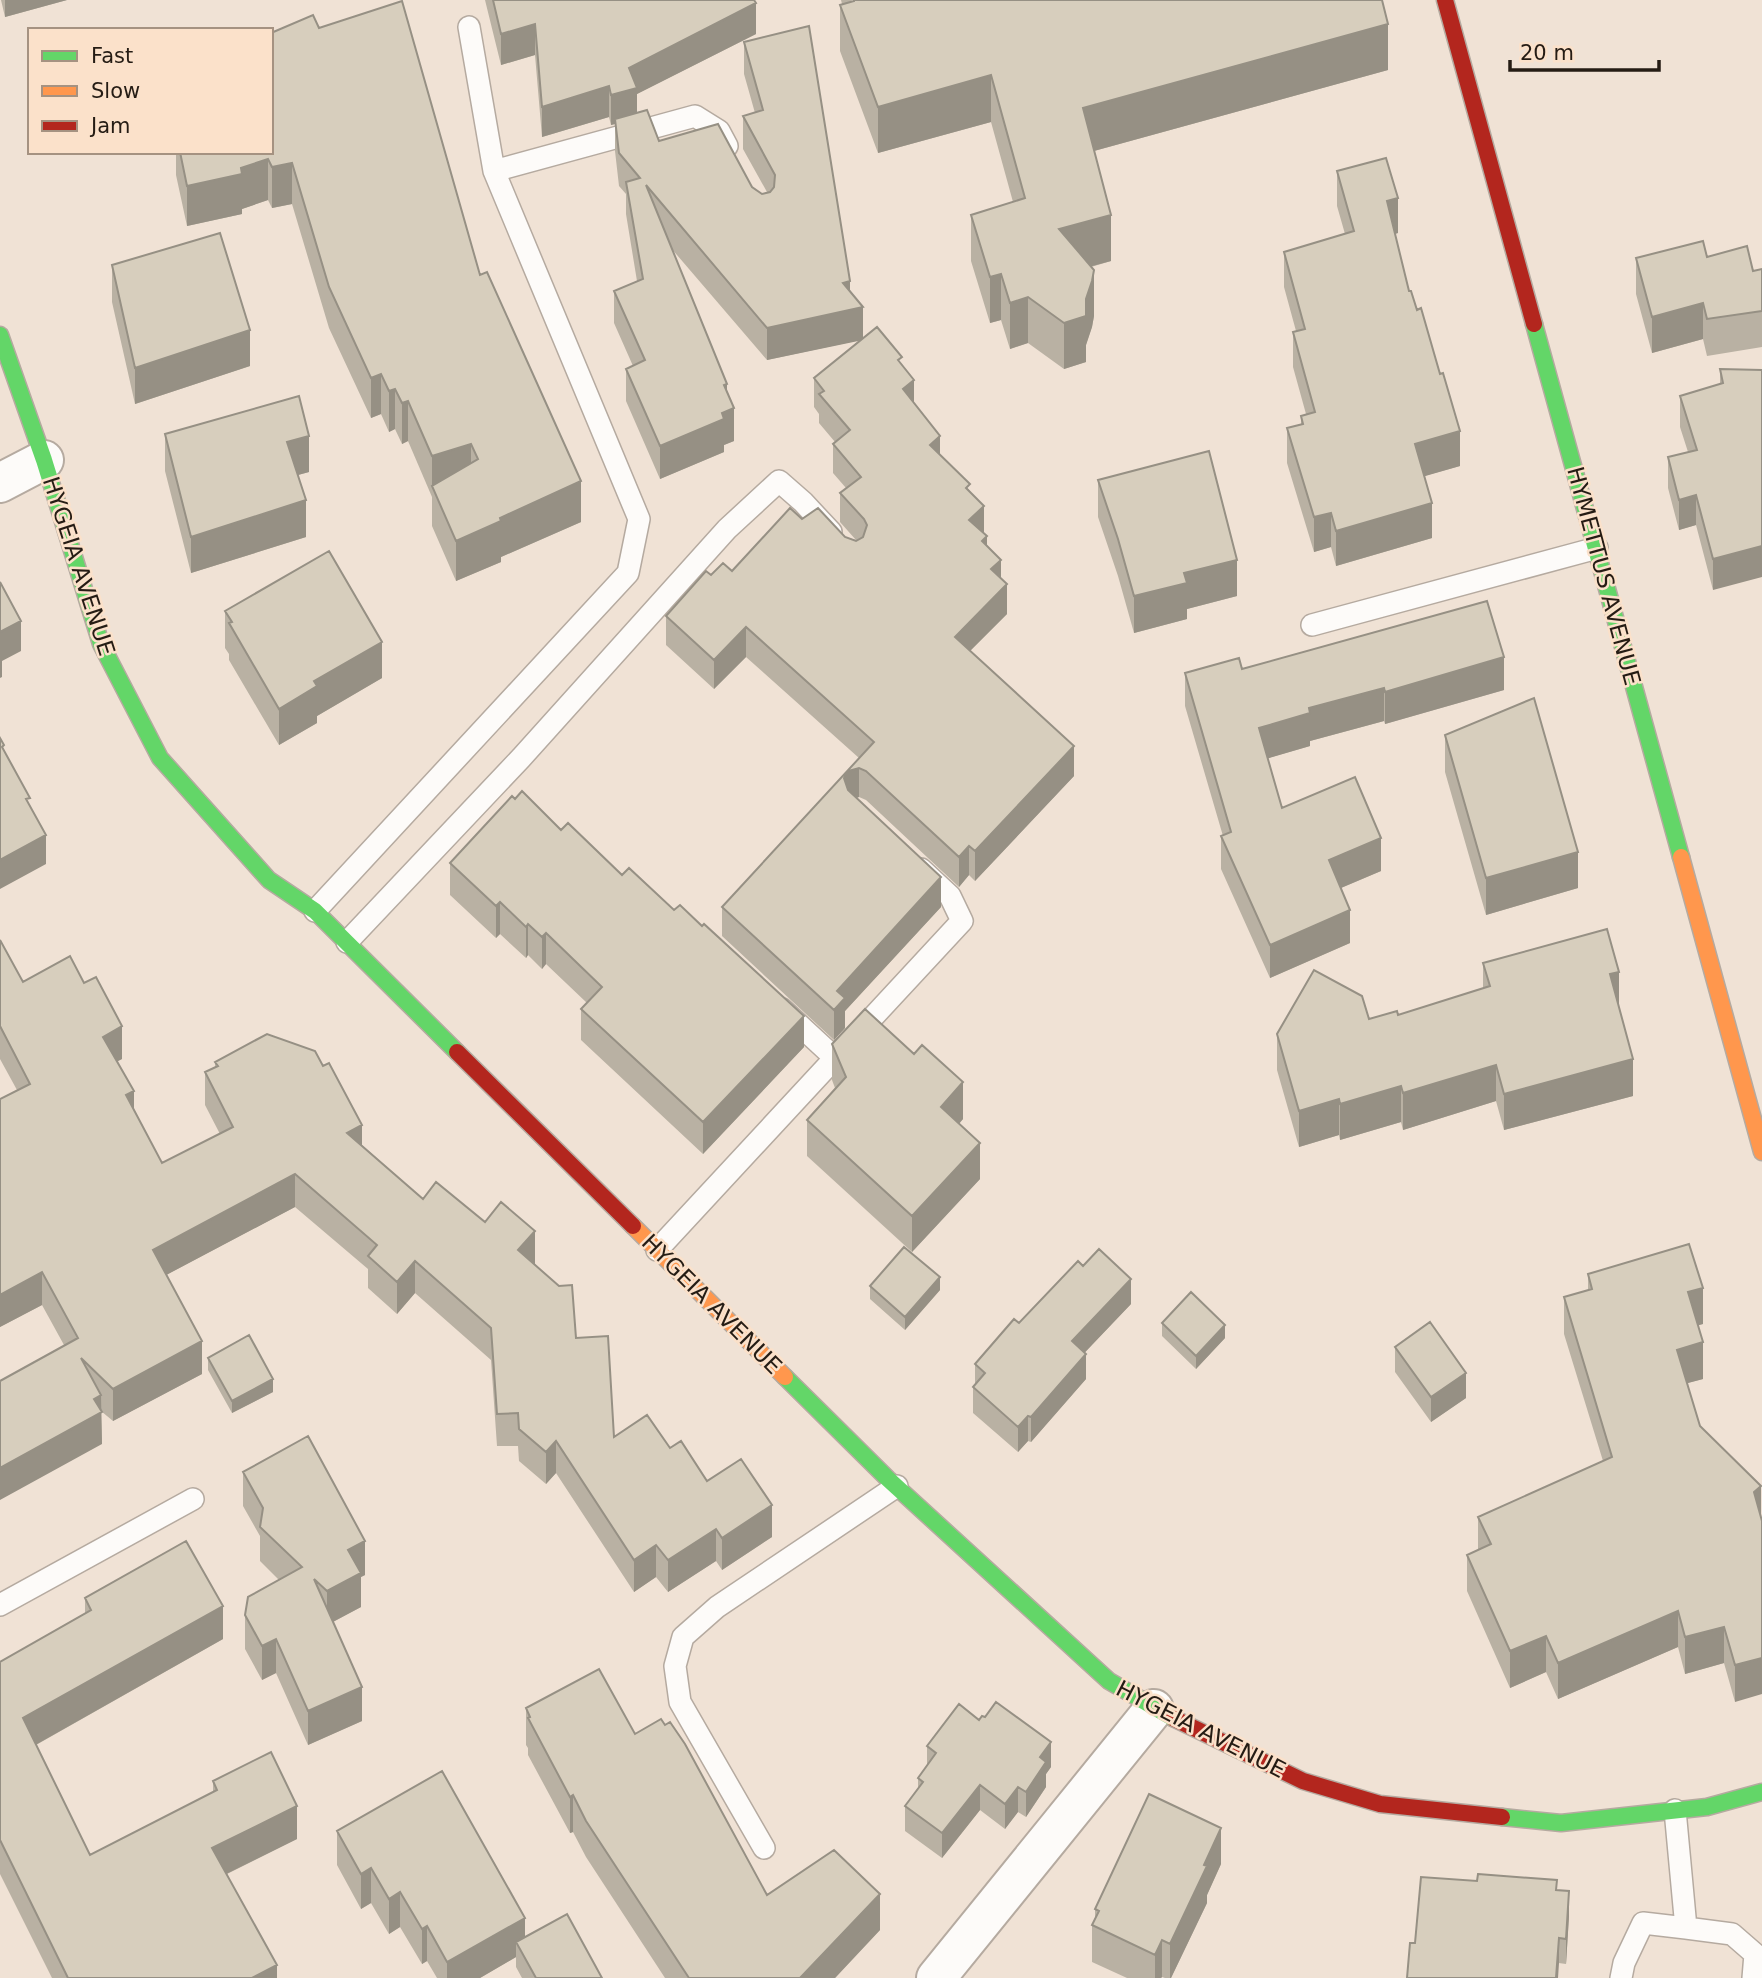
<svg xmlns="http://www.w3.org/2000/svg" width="1762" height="1978" font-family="'DejaVu Sans',sans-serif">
	<rect width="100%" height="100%" fill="#f0e2d5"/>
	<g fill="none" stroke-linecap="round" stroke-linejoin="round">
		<defs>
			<path id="lane" d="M494,171L695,116L719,131L727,146
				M1312,625L1597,548
				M315,911L628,573L639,519L494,171L469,27
				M347,942L521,758L727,529L779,481L803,502L831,532
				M782,1009L835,1058
				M657,1250L962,921L950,896L921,869
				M0,1605L193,1499
				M764,1848L680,1702L675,1666L683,1637L717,1607L897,1486
				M1686,1928L1732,1934L1755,1954L1753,1978
				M1621,1978L1624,1963L1643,1923L1686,1928L1675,1810"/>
			<path id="street" d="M0,483L44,460
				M936,1978L1154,1709"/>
			<path id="fast" d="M1534,324L1681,857
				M0,335L44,460L101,644L160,758L269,880L315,911L457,1052
				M785,1377L888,1479L1109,1681L1173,1718
				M1502,1817L1561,1823L1707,1807L1762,1792"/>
			<path id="slow" d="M1681,857L1762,1152
				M633,1226L785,1377"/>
			<path id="jam" d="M1445,0L1534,324
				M457,1052L633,1226
				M1173,1718L1303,1781L1380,1804L1502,1817"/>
		</defs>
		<use href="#lane" stroke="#b5aaa0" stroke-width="24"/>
		<use href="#street" stroke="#b5aaa0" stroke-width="42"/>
		<use href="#fast" stroke="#b5aaa0" stroke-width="19"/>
		<use href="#slow" stroke="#b5aaa0" stroke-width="19"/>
		<use href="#jam" stroke="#b5aaa0" stroke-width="19"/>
		<use href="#lane" stroke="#fdfbf9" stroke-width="21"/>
		<use href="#street" stroke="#fdfbf9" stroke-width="38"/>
		<use href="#fast" stroke="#63d668" stroke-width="16"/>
		<use href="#slow" stroke="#ff974d" stroke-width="16"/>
		<use href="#jam" stroke="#b3261e" stroke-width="16"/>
	</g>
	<path fill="#b9b1a3" d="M1,0H67L5,17Z
		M485,0H754L756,34L637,94V113L659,141L752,187L762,194L767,192L743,149V116L755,113L744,74V42L850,290L863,338L902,365L914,404L940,455L970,491L984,534L987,546L1001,578L1007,614L970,651L1074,776L975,881L969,875L959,887L866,800L859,797L856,798L941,907L845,1011V1028L834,1040L722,936V907L859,758L746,657L714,689L666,645V616L711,575L732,571L802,519L845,537L856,540L840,522V493L846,488L833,473V444L835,442L819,423V414L814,407V378L860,340L767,360L671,248L727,392L734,441L724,445V452L660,479L626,401V369L633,366L614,323V291L637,281L626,214V194L619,186L615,151V124L611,125L609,117L542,137L535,55L501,65Z
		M841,0H1382L1388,70L1094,151L1111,261L1091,267L1094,316L1092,327L1086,345V362L1064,369L1028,343L1010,349L1001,320L990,323L971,261V215L1013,202L991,122L878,153L840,51V5L842,4Z
		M319,28L480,275L581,522L501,557V562L456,581L432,526V497L408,441L402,444L395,429L389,432L381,414L371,418L329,328L292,204L272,208L268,200L242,209V214L187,226L176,175V152H271V33Z
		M1337,171L1398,233L1395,234L1409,291L1460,466L1424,476L1432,538L1336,566L1331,547L1314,552L1287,463V428L1301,425V416L1306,414L1293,367V332L1296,331L1284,287V252L1345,234L1337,206Z
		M1707,257L1753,271L1762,269V347L1707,356L1703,339L1652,353L1636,294V258Z
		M112,265L250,366L135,404L112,302Z
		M1720,369L1762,370L1713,590L1696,525L1679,530L1668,488V457L1688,452L1680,427V396L1720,384Z
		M165,434L309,472L298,475L306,537L191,573L165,471Z
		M1098,480L1237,596L1187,609V619L1134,633L1118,576L1098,517Z
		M225,611L382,678L317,716V723L279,745L229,660V654L225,648Z
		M1242,669L1504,690L1385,724L1384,721L1310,741V746L1268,758L1282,808L1381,871L1341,888L1350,943L1270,978L1221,869V836H1223L1185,706V673Z
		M1445,735L1578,888L1486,915L1445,772Z
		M561,830L804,1047L703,1154L581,1040V1009L587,1003L546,964L542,969L528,955L526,958L500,934L496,938L450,895V863Z
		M0,940L23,982L122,1059L117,1061L134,1109L162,1163L220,1134L205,1105V1072L215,1067V1062L362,1145L423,1199L535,1264L576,1338L614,1437L670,1448L707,1481L772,1537L722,1570L716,1561L668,1592L656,1577L634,1592L556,1473L546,1484L519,1461L518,1446H497L491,1360L415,1293L397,1314L368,1288V1269L295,1207L166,1275L202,1374L113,1421L101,1411L102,1444L64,1345L42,1305L0,1327V1099L17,1090L0,1059Z
		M1483,963L1619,1008L1633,1096L1504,1130L1496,1101L1403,1130L1401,1122L1340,1140L1339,1135L1299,1147L1277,1070V1034L1398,1015L1483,988Z
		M832,1044L963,1119L959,1124L980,1179L912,1252L807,1156V1120L835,1088L832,1080Z
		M1588,1274L1703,1324L1698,1325L1703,1379L1687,1383L1700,1426L1761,1486L1735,1702L1724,1663L1685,1674L1678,1647L1558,1699L1546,1672L1510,1688L1467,1591V1555L1478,1550V1517L1603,1461L1564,1334V1297L1588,1290Z
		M870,1286L940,1290L905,1330L870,1299Z
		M1131,1304L1085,1352L1086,1379L1031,1442L1028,1441L1018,1452L973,1413V1387L975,1385V1364L1019,1323Z
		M1162,1323L1225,1338L1196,1369L1162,1336Z
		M1395,1347L1466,1398L1431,1422L1395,1372Z
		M208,1358L273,1392L232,1413L208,1370Z
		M243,1472L365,1575L361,1577V1607L333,1622L362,1721L308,1745L276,1673L262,1680L245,1649V1615L279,1580L260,1561V1536L243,1506Z
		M85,1598L223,1639L36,1745L90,1855L213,1792V1781L297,1839L227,1874L277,1978H52L0,1874V1662L85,1613Z
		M526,1708L635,1734L767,1895L880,1930L835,1978H665L586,1857L573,1832L570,1833L528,1755V1748L526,1745Z
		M979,1720L1051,1767L1046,1774V1787L1026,1817L1018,1812L1005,1829L980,1810L942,1858L905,1831V1806L918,1789V1778L927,1766V1746Z
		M337,1831L525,1937L602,1978H522L516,1967V1957L480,1978H437L427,1961L422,1964L400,1927L389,1934L371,1903L361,1909L337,1865Z
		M1221,1864L1207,1895V1903L1171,1978H1165L1162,1977L1161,1978H1127L1092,1962V1925L1095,1918V1909Z
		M1557,1890L1569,1916L1566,1964L1415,1943Z"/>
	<path fill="#969084" d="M5,0H67L5,17Z
		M756,3V34L637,94V118L615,119V124L611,125V95L629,68Z
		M535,24V55L501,65V34Z
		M1388,24V70L1083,154V108Z
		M991,75V122L878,153V107Z
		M609,86V117L542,137V107Z
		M268,159V200L242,209V214L187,226V186Z
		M292,163V204L272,208V167Z
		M1398,198V233L1387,236V201Z
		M1111,215V261L1059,275V229Z
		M1094,270V316L1092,327L1086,345V362L1064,369V323L1086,299Z
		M1001,274V320L990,323V277Z
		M850,281V310L863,307V340L767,360V328L843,283Z
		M1028,297V343L1010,349V303Z
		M1703,303V339L1652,353V317Z
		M250,330V366L135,404V368Z
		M381,374V414L371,418V378Z
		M914,380V409L903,389Z
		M727,384V411L734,408V441L724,445V452L660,479V446L724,385Z
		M395,389V429L389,432V391Z
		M408,401V441L402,444V403Z
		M1460,431V466L1415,479V444Z
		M309,436V472L287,478V442Z
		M940,436V466L930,445Z
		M471,444V484L432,486V497V456Z
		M581,481V522L501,557V562L456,581V541L500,518Z
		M1696,495V525L1679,530V500Z
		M306,500V537L191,573V537Z
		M1432,503V538L1336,566V531Z
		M984,506V535L969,520Z
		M1331,513V547L1314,552V517Z
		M987,536V566L982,541Z
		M1762,546V577L1713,590V559Z
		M1001,560V589L991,569Z
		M1237,560V596L1187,609V619L1134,633V596L1184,573Z
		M1007,584V614L955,666V637Z
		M21,621V651L2,661V677L0,678V632Z
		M746,627V657L714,689V660Z
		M382,642V678L317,716V723L279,745V709L314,681Z
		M1504,657V690L1385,724V692Z
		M1384,688V721L1310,741V746L1259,761V728L1309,708Z
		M1074,746V776L975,881V851Z
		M859,768V797L848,801L844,778L848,771Z
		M46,835V864L0,889V860Z
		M1381,838V871L1329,893V860Z
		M969,846V875L959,887V857Z
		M1578,852V888L1486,915V878Z
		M941,877V907L845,1011V1028L834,1040V1010L837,991Z
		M500,902V934L496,938V906Z
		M1350,910V943L1270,978V945Z
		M528,924V955L526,958V927Z
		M546,933V964L542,969V937Z
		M1619,972V1008L1610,974Z
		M804,1016V1047L703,1154V1122Z
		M122,1026V1059L103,1069V1037Z
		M1633,1059V1096L1504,1130V1094Z
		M1496,1065V1101L1403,1130V1093Z
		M963,1082V1119L941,1144V1107Z
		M1401,1086V1122L1340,1140V1104Z
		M134,1091V1123L126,1095Z
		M1339,1099V1135L1299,1147V1111Z
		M362,1125V1157L347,1133Z
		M980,1143V1179L912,1252V1216Z
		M295,1174V1207L153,1282V1250Z
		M535,1231V1264L518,1282V1250Z
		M415,1261V1293L397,1314V1282Z
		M42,1272V1305L0,1327V1295Z
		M940,1277V1290L905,1330V1317Z
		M1131,1279V1304L1072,1366V1341Z
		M1703,1288V1324L1688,1328V1292Z
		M1225,1325V1338L1196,1369V1356Z
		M202,1341V1374L113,1421V1389Z
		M1703,1342V1379L1677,1386V1350Z
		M1086,1354V1379L1031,1442V1417Z
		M1466,1373V1398L1431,1422V1397Z
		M273,1379V1392L232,1413V1401Z
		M101,1395L102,1444L0,1500V1468L94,1399Z
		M1028,1416V1441L1018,1452V1427Z
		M556,1441V1473L546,1484V1452Z
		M1761,1486V1522L1754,1492Z
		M772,1505V1537L722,1570V1538Z
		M716,1529V1561L668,1592V1560Z
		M365,1541V1575L361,1577V1607L327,1625V1591L348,1550Z
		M656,1545V1577L634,1592V1560Z
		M223,1606V1639L23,1752V1718Z
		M1678,1611V1647L1558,1699V1663Z
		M1724,1627V1663L1685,1674V1637Z
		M1546,1636V1672L1510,1688V1651Z
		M276,1639V1673L262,1680V1646Z
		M1762,1658V1694L1735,1702V1665Z
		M362,1687V1721L308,1745V1711Z
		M1051,1742V1767L1046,1774V1787L1026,1817V1792L1040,1757Z
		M980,1785V1810L942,1858V1833Z
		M1018,1787V1812L1005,1829V1804Z
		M573,1795V1832L570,1833V1797Z
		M297,1806V1839L212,1881V1848Z
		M1221,1828V1864L1207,1895V1903L1171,1978H1170V1944L1204,1865Z
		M371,1868V1903L361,1909V1874Z
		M1569,1891V1916L1566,1964V1939Z
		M400,1892V1927L389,1934V1899Z
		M880,1894V1930L835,1978H800Z
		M525,1918V1953L516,1942V1957L480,1978H447V1962Z
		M427,1926V1961L422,1964V1929Z
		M1559,1938V1963L1558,1978H1556Z
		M1162,1940V1977L1161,1978H1155V1955Z
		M277,1965V1978H252Z"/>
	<path fill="#d7cebd" stroke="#969084" stroke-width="2" d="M493,0H754L756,3L629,68L637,88L611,95L609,86L542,107L535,24L501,34Z
		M854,0H1382L1388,24L1083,108L1111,215L1059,229L1094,270L1092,281L1086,299V316L1064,323L1028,297L1010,303L1001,274L990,277L971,215L1025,198L991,75L878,107L840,5L854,1Z
		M402,1L480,275L487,272L581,481L500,518L501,521L456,541L432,486L478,459L471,444L432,456L408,401L402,403L395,389L389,391L381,374L371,378L329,287L292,163L272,167L268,159L241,168L242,174L187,186L180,152H271V33L313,15L319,28Z
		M809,26L850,281L843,283L863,307L767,328L646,185L727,384L724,385L734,408L722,413L724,419L660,446L626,369L645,360L614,291L643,279L626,182L640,178L619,153L615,119L647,110L659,141L718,124L752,187L762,194L770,192L774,187L775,175L743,116L763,110L744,42Z
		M1386,158L1398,198L1387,201L1409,291H1411L1417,310L1421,308L1440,374L1443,373L1460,431L1415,444L1432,503L1336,531L1331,513L1314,517L1287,428L1303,424L1301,416L1315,412L1293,332L1305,329L1284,252L1354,231L1337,171Z
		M220,233L250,330L135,368L112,265Z
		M1703,241L1707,257L1747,246L1753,271L1762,269V311L1707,319L1703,303L1652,317L1636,258Z
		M877,327L902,357L898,360L914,380L903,389L940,436L930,445L970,484L966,488L984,506L969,520L987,536L982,541L1001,560L991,569L1007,584L955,637L1074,746L975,851L969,846L959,857L866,771L859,768L848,771L844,778L848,790L941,877L837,991L845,998L834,1010L722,907L874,742L746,627L714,660L666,616L706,571L711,575L723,563L732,571L790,508L802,519L818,508L845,537L856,541L863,537L867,525L864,519L840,493L861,477L833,444L850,430L819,394L824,391L814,378Z
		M1720,369L1762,370V546L1713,559L1696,495L1679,500L1668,457L1697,450L1680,396L1723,383Z
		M299,396L309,436L287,442L306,500L191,537L165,434Z
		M1209,451L1237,560L1184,573L1187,583L1134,596L1118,539L1098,480Z
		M329,551L382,642L314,681L317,686L279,709L229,623L232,622L225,611Z
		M0,582L21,621L0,632Z
		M1487,601L1504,657L1385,692L1384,688L1309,708L1310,713L1259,728L1282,808L1355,777L1381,838L1329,860L1350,910L1270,945L1221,836L1231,832L1185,673L1239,658L1242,669Z
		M1534,698L1578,852L1486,878L1445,735Z
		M0,738L4,745L2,747L30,798L26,799L46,835L0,860Z
		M522,791L561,830L568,823L622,875L629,868L674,910L680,905L702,926L704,924L804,1016L703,1122L581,1009L602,987L546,933L542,937L528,924L526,927L500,902L496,906L450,863L512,796L515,799Z
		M1607,929L1619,972L1610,974L1633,1059L1504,1094L1496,1065L1403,1093L1401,1086L1340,1104L1339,1099L1299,1111L1277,1034L1314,970L1362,996L1369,1019L1397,1011L1398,1015L1490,986L1483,963Z
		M0,940L23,982L70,956L84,983L96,977L122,1026L103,1037L134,1091L126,1095L162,1163L233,1127L205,1072L218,1066L215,1062L267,1034L315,1051L323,1066L329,1063L362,1125L347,1133L423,1199L436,1182L485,1222L501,1202L535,1231L518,1250L559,1286L572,1285L576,1338L608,1336L614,1437L647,1415L670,1448L681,1441L707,1481L741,1459L772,1505L722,1538L716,1529L668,1560L656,1545L634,1560L556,1441L546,1452L519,1429L518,1413L497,1414L491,1328L415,1261L397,1282L368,1256L377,1245L295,1174L153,1250L202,1341L113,1389L81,1358L101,1395L94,1399L102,1412L0,1468V1381L78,1338L42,1272L0,1295V1099L30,1084L0,1026Z
		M865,1009L914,1054L922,1045L963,1082L941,1107L980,1143L912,1216L807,1120L846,1077L832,1044Z
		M1689,1244L1703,1288L1688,1292L1703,1342L1677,1350L1700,1426L1761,1486L1754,1492L1762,1521V1658L1735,1665L1724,1627L1685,1637L1678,1611L1558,1663L1546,1636L1510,1651L1467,1555L1491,1544L1478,1517L1612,1457L1564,1297L1592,1289L1588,1274Z
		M904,1247L940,1277L905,1317L870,1286Z
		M1099,1249L1131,1279L1072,1341L1086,1354L1031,1417L1028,1416L1018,1427L973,1387L985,1373L975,1364L1014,1319L1019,1323L1078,1261L1083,1266Z
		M1191,1292L1225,1325L1196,1356L1162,1323Z
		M1430,1322L1466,1373L1431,1397L1395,1347Z
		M249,1335L273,1379L232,1401L208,1358Z
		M308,1436L365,1541L348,1550L361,1573L327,1591L314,1579L362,1687L308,1711L276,1639L262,1646L245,1615L248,1597L302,1567L260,1527L263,1508L243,1472Z
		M186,1541L223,1606L23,1718L90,1855L217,1790L213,1781L271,1752L297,1806L212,1848L277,1965L252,1978H68L0,1840V1662L91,1610L85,1598Z
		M599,1669L635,1734L661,1719L665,1725L670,1722L685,1744L767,1895L834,1850L880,1894L800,1978H689L586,1821L573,1795L570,1797L528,1718L530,1717L526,1708Z
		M996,1702L1051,1742L1040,1757L1046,1762L1026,1792L1018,1787L1005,1804L980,1785L942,1833L905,1806L923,1782L918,1778L936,1753L927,1746L959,1704L979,1720L982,1716L985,1717Z
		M442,1771L525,1918L447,1962L427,1926L422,1929L400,1892L389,1899L371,1868L361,1874L337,1831Z
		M1149,1794L1221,1828L1204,1865L1207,1866L1170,1944L1162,1940L1155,1955L1092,1925L1099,1911L1095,1909Z
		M1478,1874L1557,1880L1556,1890L1569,1891L1566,1939L1559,1938L1556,1978H1407L1410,1943H1415L1421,1877L1477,1881Z
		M567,1914L602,1978H536L516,1942Z"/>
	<g text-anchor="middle" stroke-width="5" stroke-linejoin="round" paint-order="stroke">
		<g font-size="23" fill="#251c14" stroke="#fbe1ca">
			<text transform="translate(79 566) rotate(72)" y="8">HYGEIA AVENUE</text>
			<text transform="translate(1604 576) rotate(75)" y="8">HYMETTUS AVENUE</text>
			<text transform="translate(712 1304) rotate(45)" y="8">HYGEIA AVENUE</text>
			<text transform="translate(1201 1729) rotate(27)" y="8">HYGEIA AVENUE</text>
		</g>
	</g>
	<rect x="28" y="28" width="245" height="126" fill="#fbe1ca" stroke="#a59281" stroke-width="2"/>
	<rect x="42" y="51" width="35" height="10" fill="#63d668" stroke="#a59281" stroke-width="2"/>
	<text x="91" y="63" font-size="21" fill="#251c14">Fast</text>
	<rect x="42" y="86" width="35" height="10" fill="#ff974d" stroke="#a59281" stroke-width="2"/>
	<text x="91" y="98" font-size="21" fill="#251c14">Slow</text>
	<rect x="42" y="121" width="35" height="10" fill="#b3261e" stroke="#a59281" stroke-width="2"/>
	<text x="91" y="133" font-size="21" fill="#251c14">Jam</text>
	<path d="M1510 60v10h149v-10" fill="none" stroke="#251c14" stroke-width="3.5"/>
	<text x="1520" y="60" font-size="21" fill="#251c14" stroke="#fbe1ca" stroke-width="5" paint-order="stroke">20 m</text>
</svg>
